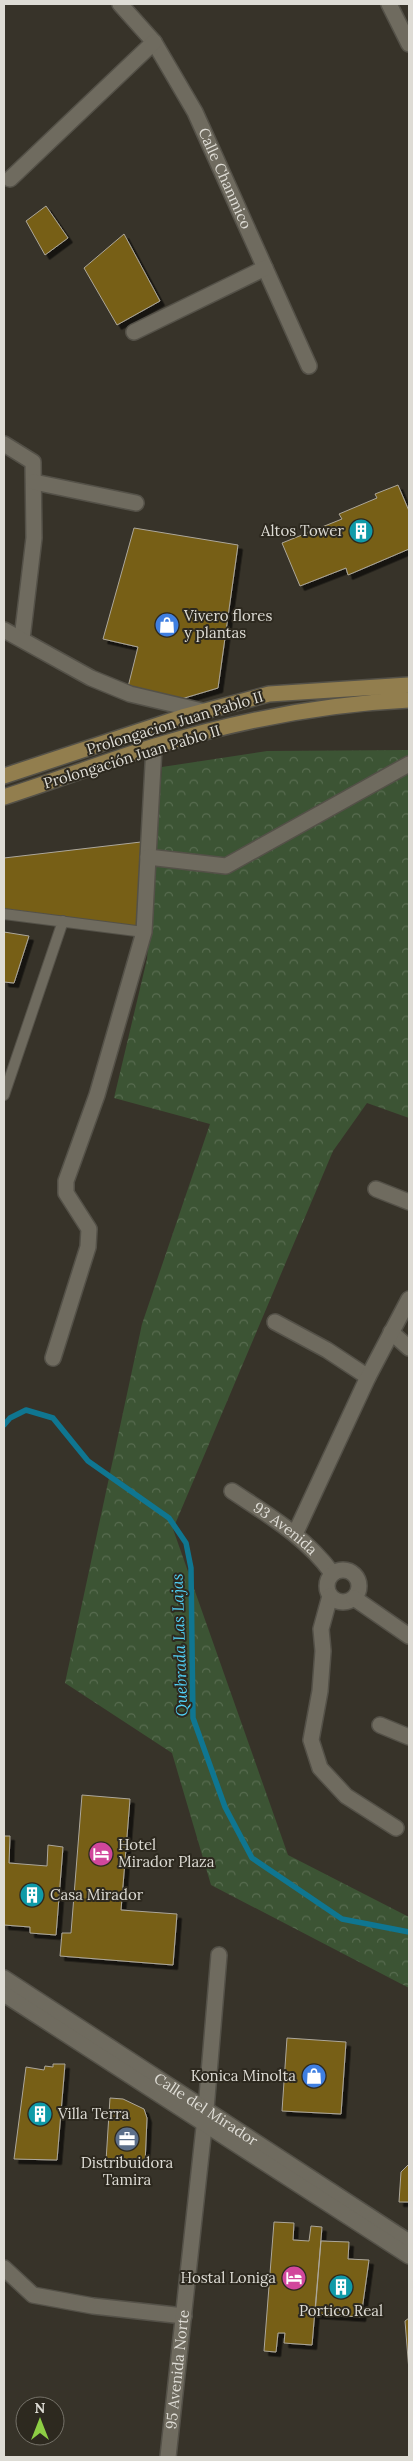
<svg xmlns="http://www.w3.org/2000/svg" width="413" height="2461" font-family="Lora,serif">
	<defs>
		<pattern id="forest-crowns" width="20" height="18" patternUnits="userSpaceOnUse" patternTransform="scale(1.25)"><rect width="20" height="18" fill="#3c5434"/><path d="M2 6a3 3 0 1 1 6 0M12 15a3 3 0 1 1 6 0" fill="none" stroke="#586c50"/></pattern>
		<filter id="shadow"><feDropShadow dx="4.5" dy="4.5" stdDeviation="0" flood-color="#0009"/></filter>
	</defs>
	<rect width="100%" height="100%" fill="#373329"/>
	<path fill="url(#forest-crowns)" d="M409,750V1118L367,1103L333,1151L173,1529L288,1855L409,1917V1988L211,1885L172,1753L65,1683L142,1324L210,1124L114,1098L147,959L162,767L267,751Z"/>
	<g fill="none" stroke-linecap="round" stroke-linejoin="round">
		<path stroke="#0f7691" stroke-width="5.5" d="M4,1425L10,1418L26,1410L53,1418L88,1461L169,1518L186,1543L191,1568L193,1718L225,1807L252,1858L342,1919L409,1932"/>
	</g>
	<path fill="#775e14" stroke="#aca79b" filter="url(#shadow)" d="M46,206L68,238L45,255L26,221Z
		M124,234L160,301L117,325L84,268Z
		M398,485L409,511V549L348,575L346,568L300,586L282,543L342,519L339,514L377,498L375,494Z
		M134,528L238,545L218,688L171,702L127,691L138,647L103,639Z
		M141,842L140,927L4,909V858Z
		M4,932L29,936L14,983L4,982Z
		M82,1795L130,1799L121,1910L177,1914L173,1965L60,1956L62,1933H71Z
		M4,1836H10L9,1863L47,1866L48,1845L63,1847L56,1935L30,1933V1927L4,1925Z
		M287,2038L346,2042L341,2114L282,2111Z
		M53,2064H65L57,2160L14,2159L26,2067L44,2070L45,2066L53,2067Z
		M110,2098L123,2099L144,2109L147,2118L145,2164L106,2161Z
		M409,2164V2202H399L401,2172Z
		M274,2222L294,2223L293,2240L309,2241L311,2226L322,2227L312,2345L284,2343L285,2333H278L276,2352L264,2351Z
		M321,2241L349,2242L348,2259L369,2260L361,2317L315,2314Z
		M409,2318V2371L405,2321Z"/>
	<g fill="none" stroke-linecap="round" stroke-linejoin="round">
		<defs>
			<path id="service" d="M4,914L144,932
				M4,1095L63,921"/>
			<g id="minor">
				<path id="s1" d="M120,4L154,42L195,112L309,366"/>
				<path d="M389,4L409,44"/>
				<path d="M10,179L154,42"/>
				<path d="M134,332L265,268"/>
				<path d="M4,444L33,462L34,538L22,639"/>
				<path d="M34,482L136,503"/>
				<path d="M4,630L91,678L130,694L202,711"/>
				<path d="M148,857L154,747"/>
				<path d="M376,1189L409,1202"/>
				<path d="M275,1322L327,1350L368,1377"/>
				<path d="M391,1332L409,1348"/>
				<path d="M53,1358L88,1247L89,1229L66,1193V1181L97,1095L144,932L148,857L226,866L409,764"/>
				<path id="s2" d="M232,1491C268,1515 306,1537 332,1573"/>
				<path d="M295,1534L368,1377L409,1299"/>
				<circle cx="343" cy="1586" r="16"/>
				<path d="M330,1596L321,1629L323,1651L320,1691L311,1740L320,1768L346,1796L396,1828"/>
				<path d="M354,1598L409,1636"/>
				<path d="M380,1725L409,1737"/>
				<path d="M4,2268L33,2295L93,2306L184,2316"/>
				<path id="s3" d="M168,2457L206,2109L219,1955"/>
			</g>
			<g id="secondary">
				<path id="s4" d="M4,1978L409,2242"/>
				<path d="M4,1994L409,2256"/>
			</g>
			<path id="primary" d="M4,776L182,717L269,694L409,685
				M4,797C54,781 104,762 155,746C237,721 323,704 409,700"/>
		</defs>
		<use href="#service" stroke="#545148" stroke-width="12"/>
		<use href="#minor" stroke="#545148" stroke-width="18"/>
		<use href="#secondary" stroke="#545148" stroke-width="18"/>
		<use href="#primary" stroke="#545148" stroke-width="18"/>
		<use href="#service" stroke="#6f6b5f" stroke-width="10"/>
		<use href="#minor" stroke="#6f6b5f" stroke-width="15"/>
		<use href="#secondary" stroke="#6f6b5f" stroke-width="15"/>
		<use href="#primary" stroke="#927e4e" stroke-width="15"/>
	</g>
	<defs>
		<symbol id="building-disc" viewBox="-11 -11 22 22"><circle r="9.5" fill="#0f9aa8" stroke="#2d291f"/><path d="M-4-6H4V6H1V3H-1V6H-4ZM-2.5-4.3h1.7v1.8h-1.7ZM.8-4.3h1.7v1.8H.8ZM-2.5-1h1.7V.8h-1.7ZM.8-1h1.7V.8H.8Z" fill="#fff"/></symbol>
		<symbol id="shop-disc" viewBox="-11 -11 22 22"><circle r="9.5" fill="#3f7fe0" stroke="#2d291f"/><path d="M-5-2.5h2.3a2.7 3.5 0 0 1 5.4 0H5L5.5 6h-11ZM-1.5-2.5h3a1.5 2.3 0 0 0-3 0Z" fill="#fff"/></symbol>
		<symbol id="hotel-disc" viewBox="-11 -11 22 22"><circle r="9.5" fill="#d1479c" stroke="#2d291f"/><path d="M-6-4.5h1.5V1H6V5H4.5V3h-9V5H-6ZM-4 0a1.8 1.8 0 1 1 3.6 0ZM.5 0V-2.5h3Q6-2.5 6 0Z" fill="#fff"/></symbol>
		<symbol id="office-disc" viewBox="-11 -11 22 22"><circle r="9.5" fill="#5c6f8a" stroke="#2d291f"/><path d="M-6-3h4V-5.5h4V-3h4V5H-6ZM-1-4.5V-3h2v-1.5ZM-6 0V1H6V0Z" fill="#fff"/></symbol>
	</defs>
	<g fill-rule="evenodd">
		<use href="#building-disc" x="347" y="517" width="28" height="28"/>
		<use href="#shop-disc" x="153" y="611" width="28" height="28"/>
		<use href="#hotel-disc" x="87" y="1840" width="28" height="28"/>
		<use href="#building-disc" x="18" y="1881" width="28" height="28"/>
		<use href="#shop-disc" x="300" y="2062" width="28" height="28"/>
		<use href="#building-disc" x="26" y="2100" width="28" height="28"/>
		<use href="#office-disc" x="113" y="2125" width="28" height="28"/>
		<use href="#hotel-disc" x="280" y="2264" width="28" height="28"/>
		<use href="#building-disc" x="327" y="2273" width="28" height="28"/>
	</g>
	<g text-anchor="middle" stroke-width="4" stroke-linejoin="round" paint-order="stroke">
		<g font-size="15" fill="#dedcd5" stroke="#2d291f">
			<text dy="5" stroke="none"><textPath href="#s1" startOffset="205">Calle Chanmico</textPath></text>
			<text transform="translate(175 723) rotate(-17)" y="5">Prolongacion Juan Pablo II</text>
			<text transform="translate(132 757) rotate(-17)" y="5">Prolongación Juan Pablo II</text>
			<text dy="5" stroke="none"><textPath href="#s2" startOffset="65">93 Avenida</textPath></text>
			<text dy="5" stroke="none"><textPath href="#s4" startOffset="241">Calle del Mirador</textPath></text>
			<text dy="5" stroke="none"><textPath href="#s3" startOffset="88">95 Avenida Norte</textPath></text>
		</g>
		<g font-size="15" fill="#dedcd5" stroke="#2d291f" text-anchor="start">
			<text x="344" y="536" text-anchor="end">Altos Tower</text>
			<text x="184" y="621">Vivero flores<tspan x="184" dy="17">y plantas</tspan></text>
			<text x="118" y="1850">Hotel<tspan x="118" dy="17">Mirador Plaza</tspan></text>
			<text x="50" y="1900">Casa Mirador</text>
			<text x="296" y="2081" text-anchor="end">Konica Minolta</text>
			<text x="58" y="2119">Villa Terra</text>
			<text x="127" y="2168" text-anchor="middle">Distribuidora<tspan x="127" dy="17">Tamira</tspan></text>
			<text x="276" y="2283" text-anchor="end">Hostal Loniga</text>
			<text x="341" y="2316" text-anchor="middle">Portico Real</text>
		</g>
		<g font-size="16" font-style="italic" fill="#50d1f7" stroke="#2d291f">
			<text transform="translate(179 1645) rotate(-92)" y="6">Quebrada Las Lajas</text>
		</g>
	</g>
	<rect width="413" height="2461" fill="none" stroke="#dedcd5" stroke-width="10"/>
	<g transform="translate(40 2421)"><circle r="24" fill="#2d291f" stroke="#747168"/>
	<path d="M0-4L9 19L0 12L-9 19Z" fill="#8dce44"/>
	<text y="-8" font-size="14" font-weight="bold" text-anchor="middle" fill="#dedcd5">N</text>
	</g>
</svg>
